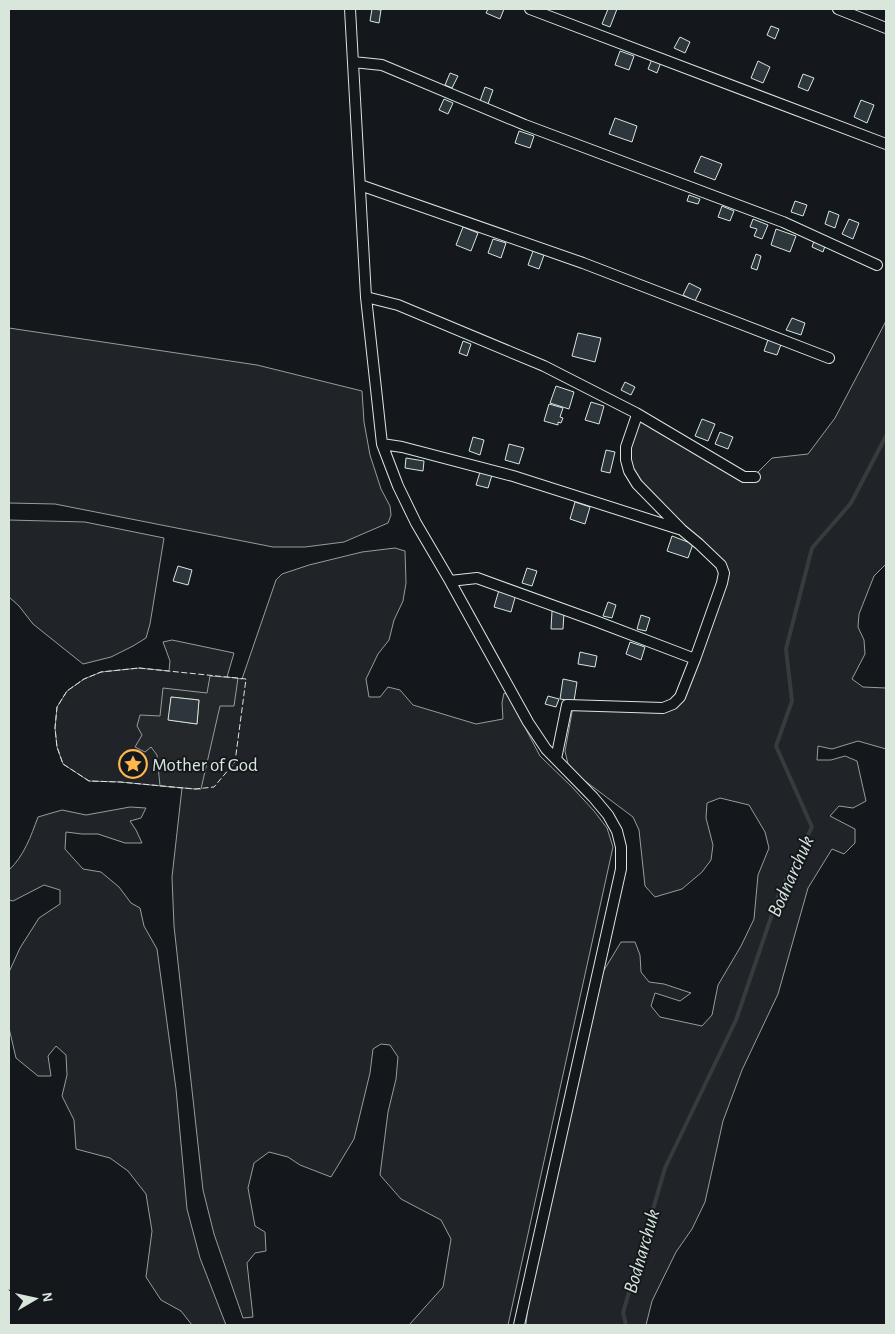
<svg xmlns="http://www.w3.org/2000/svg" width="895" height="1334" font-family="'Alegreya Sans',sans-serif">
	<rect width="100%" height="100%" fill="#14181c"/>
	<path fill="#202428" stroke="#939e99" d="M886,321V564L874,576L859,614L858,627L864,640L865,654L852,679L863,687L886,688V749L858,741L832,749L818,746L817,760H831L845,756L857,761L866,801L853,808L839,806L830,816L855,829V843L844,854L832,849L808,888L778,994L742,1070L723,1121L705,1202L692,1229L676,1252L652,1301L646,1325H526L529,1295L598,980L621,942H635L640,955L641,972L649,982L664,984L691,993L680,1001L655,993L651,1006L660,1017L702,1026L712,1015L718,985L741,946L754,919L758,875L769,848L765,832L749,805L720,798L707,803L706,818L713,845L711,860L702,872L682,889L655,897L645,886L639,830L633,817L577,775L568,764L565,751L573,707L679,703L727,578L639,483L630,467L629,446L641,412L747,475L757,473L772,458L808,454L835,418Z
		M9,328L257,365L362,391L364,422L370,455L381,489L390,506L391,515L388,523L344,542L305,547H273L55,504L9,503Z
		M9,520L85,522L164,538L150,624L146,638L133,646L111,657L83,664L33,624L19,606L9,597Z
		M395,548L405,551L406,583L403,601L394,620L389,640L378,654L366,679L369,697H380L388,687L400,690L413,705L476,724L503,719L502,703L504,693L508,695L540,756L572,787L594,811L607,828L613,847L508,1325H407H409L443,1287L451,1239L441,1220L401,1199L380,1175L388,1112L396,1079L398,1057L390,1045L381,1044L373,1049L370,1073L354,1139L331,1177L300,1165L288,1157L269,1152L254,1163L248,1188L255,1226L265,1232L266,1251L255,1253L247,1263L253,1317L243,1318L214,1234L203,1190L174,926L172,877L182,788L120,782L89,781L63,764L57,747L55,728L57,707L67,691L84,679L101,672L139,668L169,671L170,661L163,642L172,640L234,653L227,677L242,679L276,580L282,574L309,565L362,552Z
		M130,807L146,808L141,818L130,821L136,830L142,843H125L98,834H82L66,832L65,849L83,869L101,872L119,887L131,903L140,908L144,926L157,949L176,1089L187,1209L200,1258L226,1325H192L181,1311L161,1300L146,1277L152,1231L146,1194L128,1171L110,1158L76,1149L74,1120L62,1096L67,1075L66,1055L56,1046L48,1056L51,1076H38L16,1058L9,1028V972L20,948L39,918L60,904V890L44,885L13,901L9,900V870C24,856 31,836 38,817L62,810L86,815Z"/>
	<path fill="#24282b" stroke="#939e99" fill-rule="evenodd" d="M210,676L238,678L234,706H220L201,789H195L160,786L157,755L151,747L145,752L135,747L142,735L137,726L140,715L160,716L163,688L207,693ZM171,697L199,700L197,724L169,720Z"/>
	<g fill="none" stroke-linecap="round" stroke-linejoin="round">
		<path stroke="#363b3e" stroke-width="4" d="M626,1325L623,1313L665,1168L736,1020L779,894L812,827L776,746L792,701L786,649L812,548L851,503L886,436"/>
	</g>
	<path fill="#2c363c" stroke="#d8e6dc" d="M372,9L381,10L379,23L370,21Z
		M488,9H504L500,19L486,13Z
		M608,9H617L610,27L602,24Z
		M771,26L779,29L775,39L767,35Z
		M680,37L690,42L685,53L674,48Z
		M620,51L634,56L629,70L615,65Z
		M652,59L661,62L657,73L648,69Z
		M758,61L770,67L763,83L751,78Z
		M450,73L458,76L452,88L445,85Z
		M803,74L814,78L808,91L798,87Z
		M485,87L493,90L488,104L480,101Z
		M444,99L453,103L448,114L439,110Z
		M861,100L874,105L867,123L854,117Z
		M615,118L637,126L632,142L609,134Z
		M519,131L534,136L530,148L515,143Z
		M701,156L722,164L715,180L694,172Z
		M689,195L700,199L698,204L687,201Z
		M795,201L807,205L803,216L791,212Z
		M722,206L734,211L730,221L718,217Z
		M829,211L839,215L835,228L825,224Z
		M753,219L768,225L762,239L754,236L757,229L750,227Z
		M849,219L859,223L853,239L842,234Z
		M463,227L478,233L471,251L456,245Z
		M776,229L796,236L790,252L771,245Z
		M493,239L506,243L501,258L488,253Z
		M814,241L825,246L823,252L812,247Z
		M533,251L544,255L539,269L528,265Z
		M756,254L761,256L757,270L751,268Z
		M689,283L701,289L695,301L683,295Z
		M792,318L805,323L801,335L786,330Z
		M578,333L601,338L595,362L572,356Z
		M769,337L782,342L777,355L764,351Z
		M463,341L471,344L467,356L459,353Z
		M625,382L635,387L631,395L621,390Z
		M556,386L574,392L569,409L550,403Z
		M591,402L604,406L599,424L585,420Z
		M549,404L563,408L560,417L563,418L561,423L558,422V425L544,421Z
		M702,419L715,424L708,441L695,436Z
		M720,432L733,437L728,449L715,444Z
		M473,437L484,440L480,455L469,451Z
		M509,444L524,448L519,464L505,460Z
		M606,450L615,452L610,473L601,471Z
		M406,458L424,461L423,471L405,468Z
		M480,472L492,475L488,488L476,485Z
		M575,502L590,507L585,524L570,519Z
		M672,536L693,544L688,558L667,551Z
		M178,566L192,570L188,585L173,581Z
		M527,568L537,571L532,586L522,583Z
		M499,590L516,594L511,612L494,607Z
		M608,602L616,605L612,618L603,616Z
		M552,611L564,612L563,629H551Z
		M641,615L650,618L646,631L637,629Z
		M630,642L645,647L641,660L626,654Z
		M580,652L597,656L595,667L578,664Z
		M563,679L577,682L574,701L560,699Z
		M548,696L559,699L556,707L545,704Z
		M171,697L199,700L197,724L168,720Z"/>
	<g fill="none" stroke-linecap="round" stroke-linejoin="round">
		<defs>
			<path id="minor" d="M350,9L366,297L382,444L398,486L416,523L450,581L528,722L546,749L593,797L608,815L617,831L621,847V869L519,1325
				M530,9L886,144
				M838,9L886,28
				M353,62L382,65L525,125L783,222L877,265
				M360,185L583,263L829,358
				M366,297L398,305L544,366L636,413L744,477H755
				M382,444L402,447L513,476L679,529
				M450,581L477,578L593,620L695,659
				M556,759L567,705L663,708L673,704L680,697L695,659L722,583L724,573L721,565L699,544L682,530L637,484L629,471L626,460V447L636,418V413"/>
		</defs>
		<use href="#minor" stroke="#d8e6dc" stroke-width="12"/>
		<use href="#minor" stroke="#14181c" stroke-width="10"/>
		<path stroke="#d8e6dc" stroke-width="1" stroke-dasharray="6 2.5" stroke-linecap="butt" d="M139,668L246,679L235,762L214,787L195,789L120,782L89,781L63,764L57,747L55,728L57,707L67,691L84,679L101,672Z"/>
	</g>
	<defs>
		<symbol id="sight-ring" viewBox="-11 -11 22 22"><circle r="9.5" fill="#14181c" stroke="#ffb74d" stroke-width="1.5"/><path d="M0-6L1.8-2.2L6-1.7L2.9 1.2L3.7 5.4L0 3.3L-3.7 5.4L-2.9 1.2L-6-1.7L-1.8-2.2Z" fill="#ffb74d"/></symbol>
	</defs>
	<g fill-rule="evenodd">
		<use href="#sight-ring" x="117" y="748" width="32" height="32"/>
	</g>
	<g text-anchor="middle" stroke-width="4" stroke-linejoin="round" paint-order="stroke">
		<g font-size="19" fill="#d8e6dc" stroke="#14181c" text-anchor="start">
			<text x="152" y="771">Mother of God</text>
		</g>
		<g font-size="20" font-style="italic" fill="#d8e6dc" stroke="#14181c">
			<text transform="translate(790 876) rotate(-66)" y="7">Bodnarchuk</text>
			<text transform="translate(641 1251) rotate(-74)" y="7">Bodnarchuk</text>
		</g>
	</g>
	<rect width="895" height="1334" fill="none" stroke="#d8e6dc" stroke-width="20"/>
	<g transform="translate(35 1299) rotate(81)" stroke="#14181c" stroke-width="4" paint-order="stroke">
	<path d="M0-4L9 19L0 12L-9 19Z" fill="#d8e6dc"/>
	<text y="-8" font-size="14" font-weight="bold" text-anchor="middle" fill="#d8e6dc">N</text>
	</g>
</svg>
